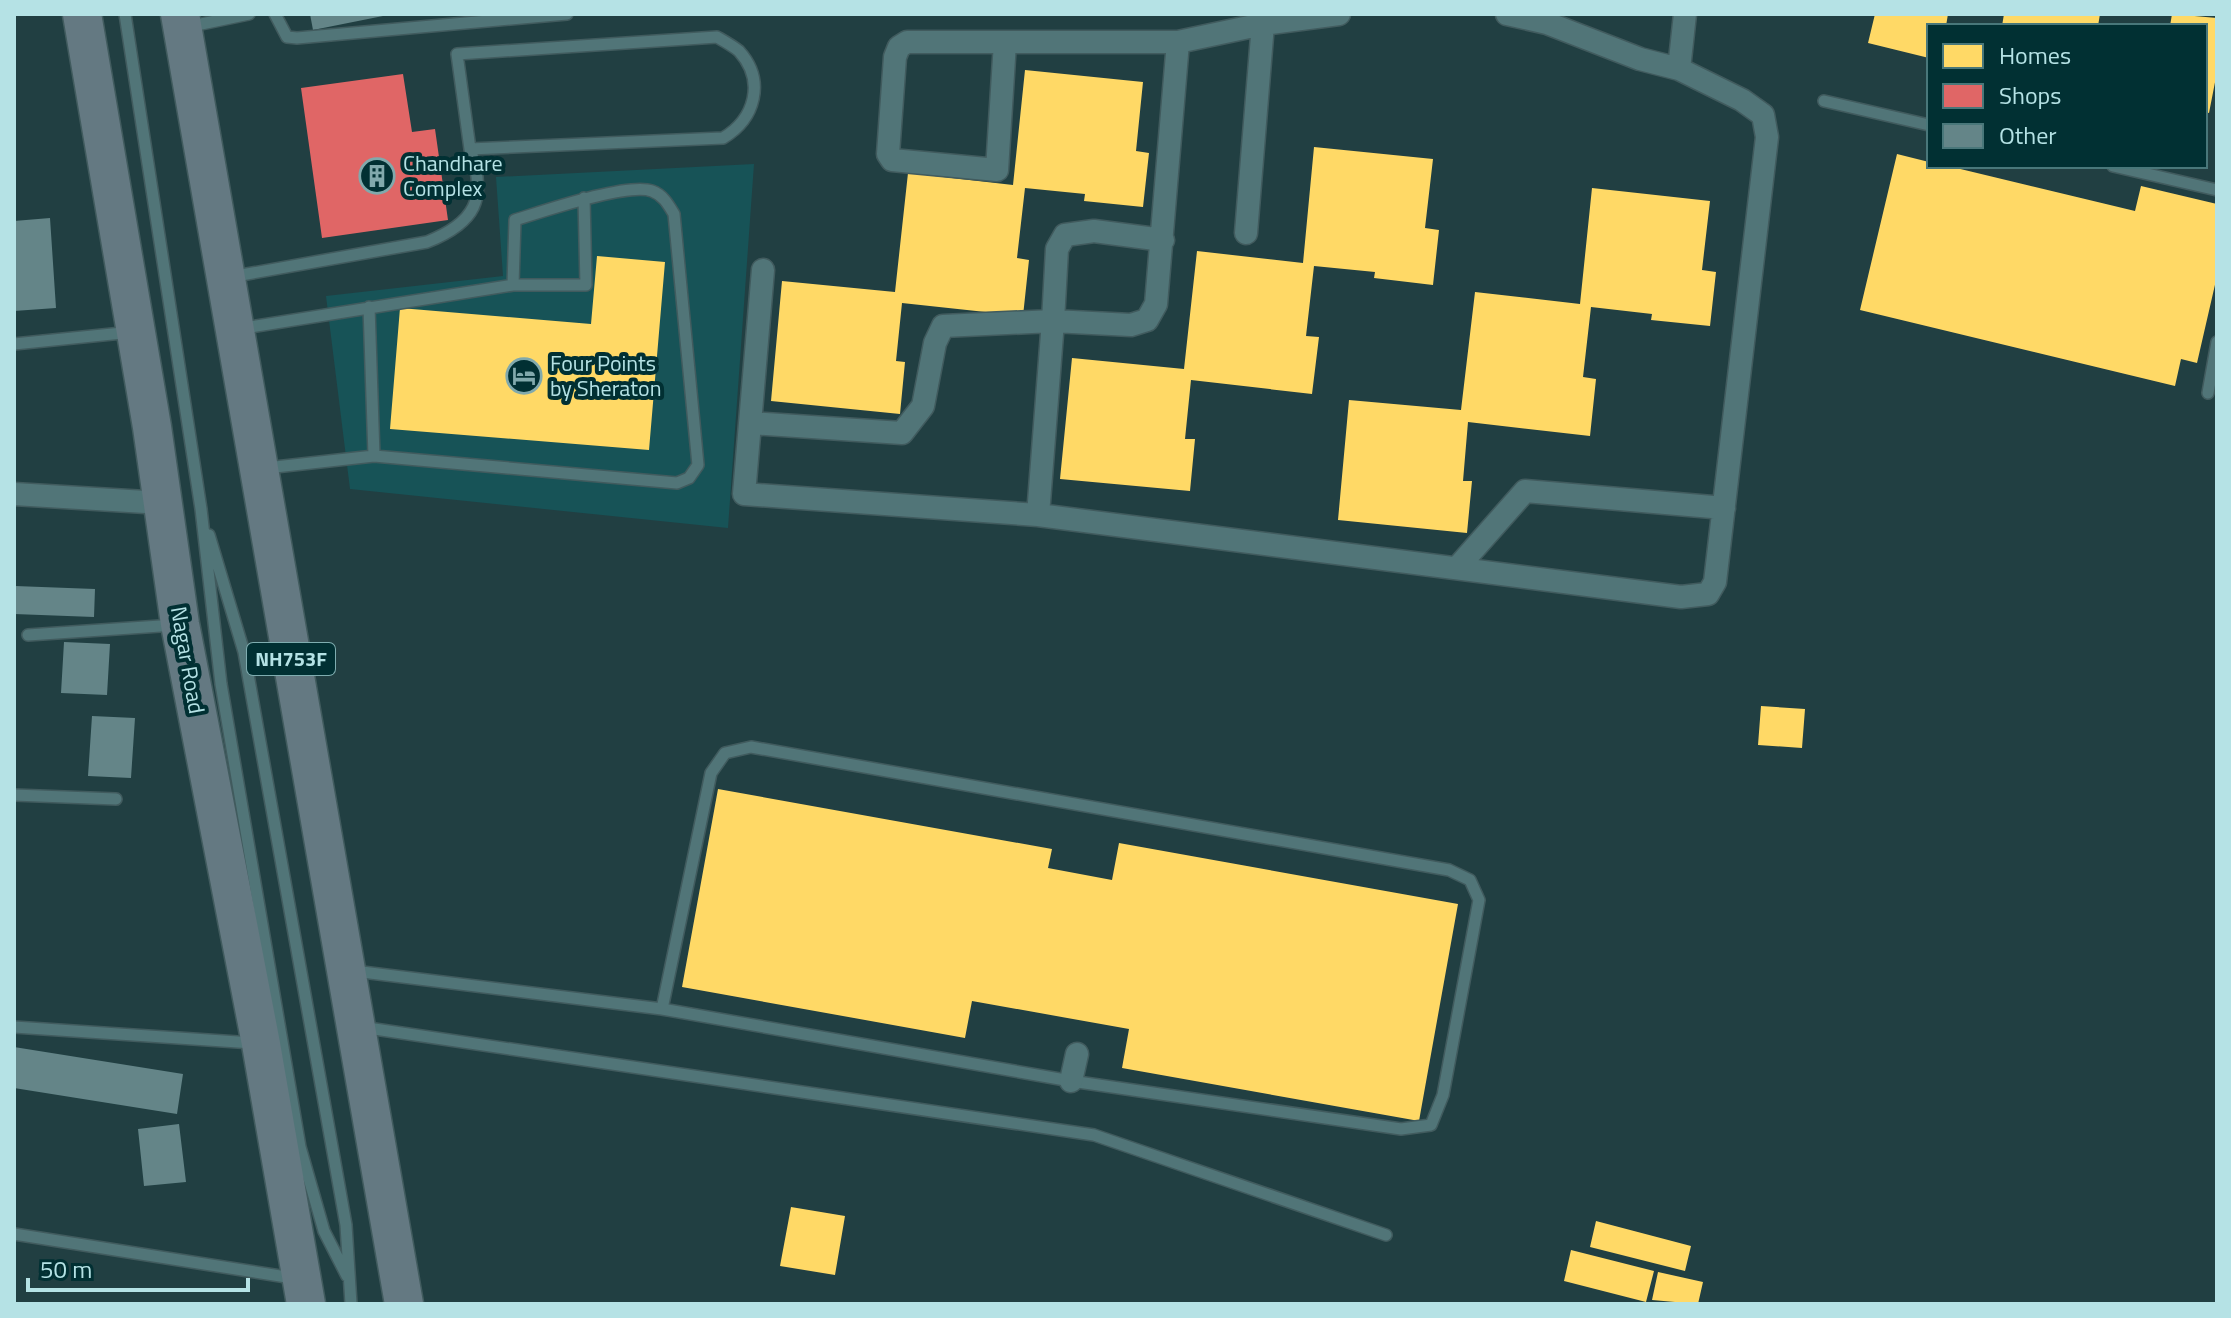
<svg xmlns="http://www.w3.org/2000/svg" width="2231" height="1318" font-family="'Titillium Web',sans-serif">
	<rect width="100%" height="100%" fill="#213f42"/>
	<path fill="#175357" d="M754,164L728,528L350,489L326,296L503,276L496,177Z"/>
	<path fill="#ffd966" d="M1875,14H1948L1946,26H1929V58L1868,43Z
		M2004,14H2100L2098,26H2002Z
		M2172,14L2217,18V72L2209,113L2205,112V26H2170Z
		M1025,70L1143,82L1136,151L1149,153L1143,207L1084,201L1085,194L1025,188L1017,258L1029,260L1023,316L902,303L896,361L905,362L900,414L771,401L782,281L895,292L908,173L1013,185Z
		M1314,147L1433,159L1425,228L1439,230L1433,285L1374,278L1375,272L1314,266L1306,336L1319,337L1312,394L1191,380L1185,439H1195L1190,491L1060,479L1072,358L1184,369L1197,251L1303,263Z
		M1897,154L1929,162V166H1948L2135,211L2141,186L2217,204V276L2197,363L2181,359L2175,386L1860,310Z
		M1592,188L1710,201L1702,270L1716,272L1710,326L1651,320L1652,314L1591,307L1583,377L1596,379L1590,436L1468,422L1463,481H1472L1467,533L1338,520L1349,400L1461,410L1475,292L1580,304Z
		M597,256L665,262L649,450L390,429L400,308L591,324Z
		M1761,706L1805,709L1802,748L1758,745Z
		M718,789L1052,849L1048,868L1112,880L1119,843L1458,904L1419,1121L1122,1068L1129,1029L972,1001L965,1038L682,987Z
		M791,1207L845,1216L835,1275L780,1266Z
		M1596,1221L1691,1246L1685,1271L1590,1247Z
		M1571,1250L1654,1271L1646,1302L1564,1281Z
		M1658,1272L1703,1282L1698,1304L1652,1300Z"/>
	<path fill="#e06666" d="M403,74L412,132L435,129L448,220L322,238L301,88Z"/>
	<path fill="#648588" d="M310,14H388V15L313,30Z
		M50,218L56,308L14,311V221Z
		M15,586L95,589L94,617L14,614Z
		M64,642L110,644L107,695L61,693Z
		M92,716L135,718L131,778L88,776Z
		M14,1047L183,1074L177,1114L14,1088Z
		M179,1124L186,1182L144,1186L138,1129Z"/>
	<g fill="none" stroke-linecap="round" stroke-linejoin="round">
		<defs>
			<path id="service" d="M125,14L201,509L221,684L300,1147L324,1231L347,1276
				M275,14L287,37L297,38L567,14
				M187,27L249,14
				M1824,101L1929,125
				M2113,166L2217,190
				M230,277L427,242C475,223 488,199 470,149L723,138C755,119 766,81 739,51C733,46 724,41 717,37L457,54L470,149
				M513,285H586L584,198
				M369,307L374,456
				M238,329L513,285L515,220C541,212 628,182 652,191C663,195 668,204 674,214L698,465L689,478L677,483L374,456L266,468
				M14,344L132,332
				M2208,393L2217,342
				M209,535L244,652L346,1225L351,1304
				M28,635L175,625
				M14,795L116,799
				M354,971L662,1009L1071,1081L1401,1129L1431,1125L1443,1095L1479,900L1470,880L1449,870L751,747L725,753L711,773L662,1009
				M14,1027L253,1043
				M361,1027L1094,1135L1386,1235
				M14,1234L293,1278"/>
			<path id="minor" d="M1005,42L997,170L892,160L888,154L895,57L899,47L907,42H1178L1263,24L1339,14
				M1679,69L1685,14
				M1246,233L1263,24
				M763,270L744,494L1038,515L1681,597L1708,594L1715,582L1767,137L1763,115L1742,100L1679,69L1640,59L1547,23L1507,14
				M750,423L902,433L923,406L935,343L943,326L1053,321L1057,249L1065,235L1094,231L1163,240
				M14,494L162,503
				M1038,515L1053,321L1131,325L1147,320L1156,304L1178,42
				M1457,568L1525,491L1724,508
				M1071,1081L1077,1054"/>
			<path id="trunk" d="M82,14L152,427L180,624L261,1044L306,1304
				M180,14L404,1304"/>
		</defs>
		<use href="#service" stroke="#415b5e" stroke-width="14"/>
		<use href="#minor" stroke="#415b5e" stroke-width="25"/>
		<use href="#trunk" stroke="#415b5e" stroke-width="41"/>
		<use href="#service" stroke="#517578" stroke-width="11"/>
		<use href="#minor" stroke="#517578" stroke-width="22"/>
		<use href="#trunk" stroke="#647982" stroke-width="38"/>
	</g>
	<defs>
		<symbol id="building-ring" viewBox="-11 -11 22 22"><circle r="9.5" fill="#013033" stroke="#81a9ac" stroke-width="1.5"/><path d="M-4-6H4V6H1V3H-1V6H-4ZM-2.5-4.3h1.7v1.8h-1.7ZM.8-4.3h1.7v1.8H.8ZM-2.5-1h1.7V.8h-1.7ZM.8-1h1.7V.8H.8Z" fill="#81a9ac"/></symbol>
		<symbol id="hotel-ring" viewBox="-11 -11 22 22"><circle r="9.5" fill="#013033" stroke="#81a9ac" stroke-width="1.5"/><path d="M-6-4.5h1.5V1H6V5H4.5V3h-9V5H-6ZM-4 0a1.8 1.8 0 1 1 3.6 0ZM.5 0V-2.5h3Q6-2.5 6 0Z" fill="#81a9ac"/></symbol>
	</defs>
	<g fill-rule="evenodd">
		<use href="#building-ring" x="357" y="156" width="40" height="40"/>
		<use href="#hotel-ring" x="504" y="356" width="40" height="40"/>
	</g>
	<g text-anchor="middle" stroke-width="8" stroke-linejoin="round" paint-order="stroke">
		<rect fill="#013033" stroke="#7fadb0" stroke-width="2" x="247" y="643" width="88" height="32" rx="6"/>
		<g font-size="20" font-weight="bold" fill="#b5e2e5">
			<text x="291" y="666">NH753F</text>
		</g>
		<g font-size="22" fill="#b5e2e5" stroke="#013033" text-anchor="start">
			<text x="403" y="171">Chandhare<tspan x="403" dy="25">Complex</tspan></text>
			<text x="550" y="371">Four Points<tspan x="550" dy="25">by Sheraton</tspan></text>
		</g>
		<g font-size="22" fill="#b5e2e5" stroke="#013033">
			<text transform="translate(188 660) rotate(80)" y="8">Nagar Road</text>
		</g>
	</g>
	<rect width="2231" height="1318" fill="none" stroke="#b5e2e5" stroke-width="32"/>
	<rect x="1927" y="24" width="280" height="144" fill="#013033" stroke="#49777a" stroke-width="2"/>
	<rect x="1943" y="44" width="40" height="24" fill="#ffd966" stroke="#49777a" stroke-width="2"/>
	<text x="1999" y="64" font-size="24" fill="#b5e2e5">Homes</text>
	<rect x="1943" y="84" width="40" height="24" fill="#e06666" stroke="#49777a" stroke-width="2"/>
	<text x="1999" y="104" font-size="24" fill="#b5e2e5">Shops</text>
	<rect x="1943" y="124" width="40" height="24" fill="#648588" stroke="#49777a" stroke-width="2"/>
	<text x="1999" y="144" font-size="24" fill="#b5e2e5">Other</text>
	<path d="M28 1278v12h220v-12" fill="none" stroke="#b5e2e5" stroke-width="4"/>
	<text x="40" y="1278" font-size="24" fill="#b5e2e5" stroke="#013033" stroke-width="6" paint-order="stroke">50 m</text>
</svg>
